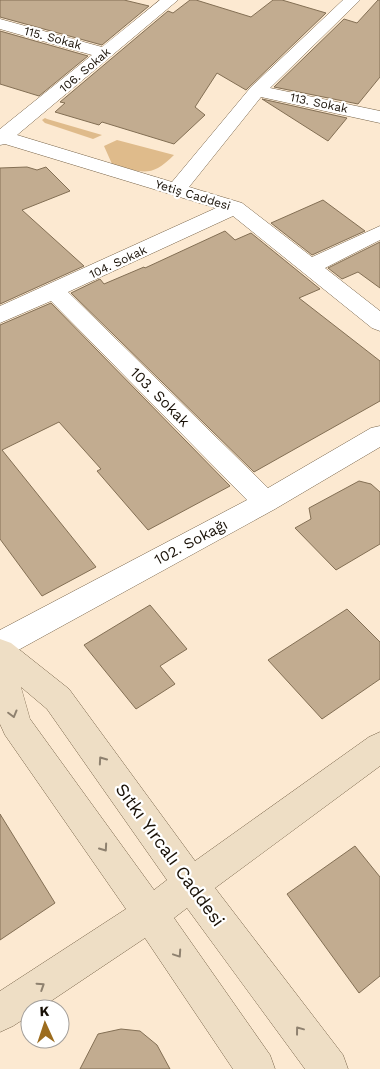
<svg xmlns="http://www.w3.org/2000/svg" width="380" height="1069" font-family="'Work Sans',sans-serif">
	<rect width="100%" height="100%" fill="#fce9d1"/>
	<path fill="#dfbb8b" d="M45,118L47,119L102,135L93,139L45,123L42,120Z
		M117,140L174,155C150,179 142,172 112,164L104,146Z"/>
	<path fill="#c2ac90" stroke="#836f54" d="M0,0H124L149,6L102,45L0,17Z
		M190,0H196L251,17L273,0H282L326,13L246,90L217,73L195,107L205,115L174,144L102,122L99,125L55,112L65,103L60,102L168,11L173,13Z
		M378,0H380V77L358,104L274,87L344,19L357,23Z
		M0,31L88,56L39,96L0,84Z
		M262,99L347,118L328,141Z
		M27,167L37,170L46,167L70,191L22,210L84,266L0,304V168Z
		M323,200L365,231L312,255L271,223Z
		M225,231L235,240L251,233L320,289L299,298L380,361V401L254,472L71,293L100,279L104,284L144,267L145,268Z
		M380,242V288L358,272L342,279L328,268Z
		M51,303L230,486L148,530L97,471L101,469L59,422L2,450L96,567L42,596L0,539V325Z
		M359,481L371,484L380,492V544L336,570L295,528L311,519L309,508Z
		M150,605L187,649L160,666L175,684L136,709L84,645Z
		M347,609L380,642V679L322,719L268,660Z
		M0,814L55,903L0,940Z
		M355,846L380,877V976L359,993L287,894Z
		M121,1029L140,1031L157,1045L170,1069H80L98,1034Z"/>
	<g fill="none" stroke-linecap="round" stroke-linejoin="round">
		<defs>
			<path id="street" d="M160,0H178L17,135L172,182L251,87L343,0H360L270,88L380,111V123L261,97L189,187L242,203L312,257L380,226V240L325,268L380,311V331L372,328L233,216L68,292L268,488L371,428L380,426V447L275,509L11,654L0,658V630L247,500L51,301L0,323V306L216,208L5,144L0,145V129L92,55L0,29V19L102,47Z"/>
			<path id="secondary" d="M0,639L11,643L69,689L195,861L369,737L380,732V766L215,888L343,1055L348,1069H305L187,908L174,918L270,1055L275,1069H233L145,938L39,1009H30V1015L13,1026L0,1032V991L126,909L5,735L0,724ZM21,687L47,709L167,880L154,890L30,719Z"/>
		</defs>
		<use href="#street" stroke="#776348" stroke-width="1"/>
		<use href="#secondary" stroke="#776348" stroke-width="1"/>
		<use href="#street" fill="#fff" fill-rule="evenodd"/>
		<use href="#secondary" fill="#eedec5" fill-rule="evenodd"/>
	</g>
	<defs><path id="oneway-chevron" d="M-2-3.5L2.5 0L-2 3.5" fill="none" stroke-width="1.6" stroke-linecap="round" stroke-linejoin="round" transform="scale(1.25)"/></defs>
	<g stroke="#8e816f">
		<use href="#oneway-chevron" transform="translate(13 714) rotate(75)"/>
		<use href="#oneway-chevron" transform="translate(102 760) rotate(-125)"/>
		<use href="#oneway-chevron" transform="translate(104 848) rotate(55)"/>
		<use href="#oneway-chevron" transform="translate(178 954) rotate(56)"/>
		<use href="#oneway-chevron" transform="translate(41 986) rotate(-33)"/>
		<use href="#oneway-chevron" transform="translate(299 1030) rotate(-127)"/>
	</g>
	<g text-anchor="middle" stroke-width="4.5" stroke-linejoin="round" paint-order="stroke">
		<g font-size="12" fill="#181006" stroke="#fff">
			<text transform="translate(53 38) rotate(15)" y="4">115. Sokak</text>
			<text transform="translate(85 70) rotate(-40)" y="4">106. Sokak</text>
			<text transform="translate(319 103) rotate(12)" y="4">113. Sokak</text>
			<text transform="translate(193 195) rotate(17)" y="4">Yetiş Caddesi</text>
			<text transform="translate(118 262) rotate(-25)" y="4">104. Sokak</text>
		</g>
		<g font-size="15" fill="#181006" stroke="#fff">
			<text transform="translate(160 397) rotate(45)" y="5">103. Sokak</text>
			<text transform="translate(191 542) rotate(-28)" y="5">102. Sokağı</text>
		</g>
		<g font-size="18" fill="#181006" stroke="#fff">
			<text transform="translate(170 855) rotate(54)" y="6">Sıtkı Yırcalı Caddesi</text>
		</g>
	</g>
	<g transform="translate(45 1024) rotate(357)"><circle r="24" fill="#ffffff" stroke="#a39f9b"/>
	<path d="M0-4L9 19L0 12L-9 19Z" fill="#9c6c1e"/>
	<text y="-8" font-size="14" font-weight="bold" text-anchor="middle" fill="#181006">K</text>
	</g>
</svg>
